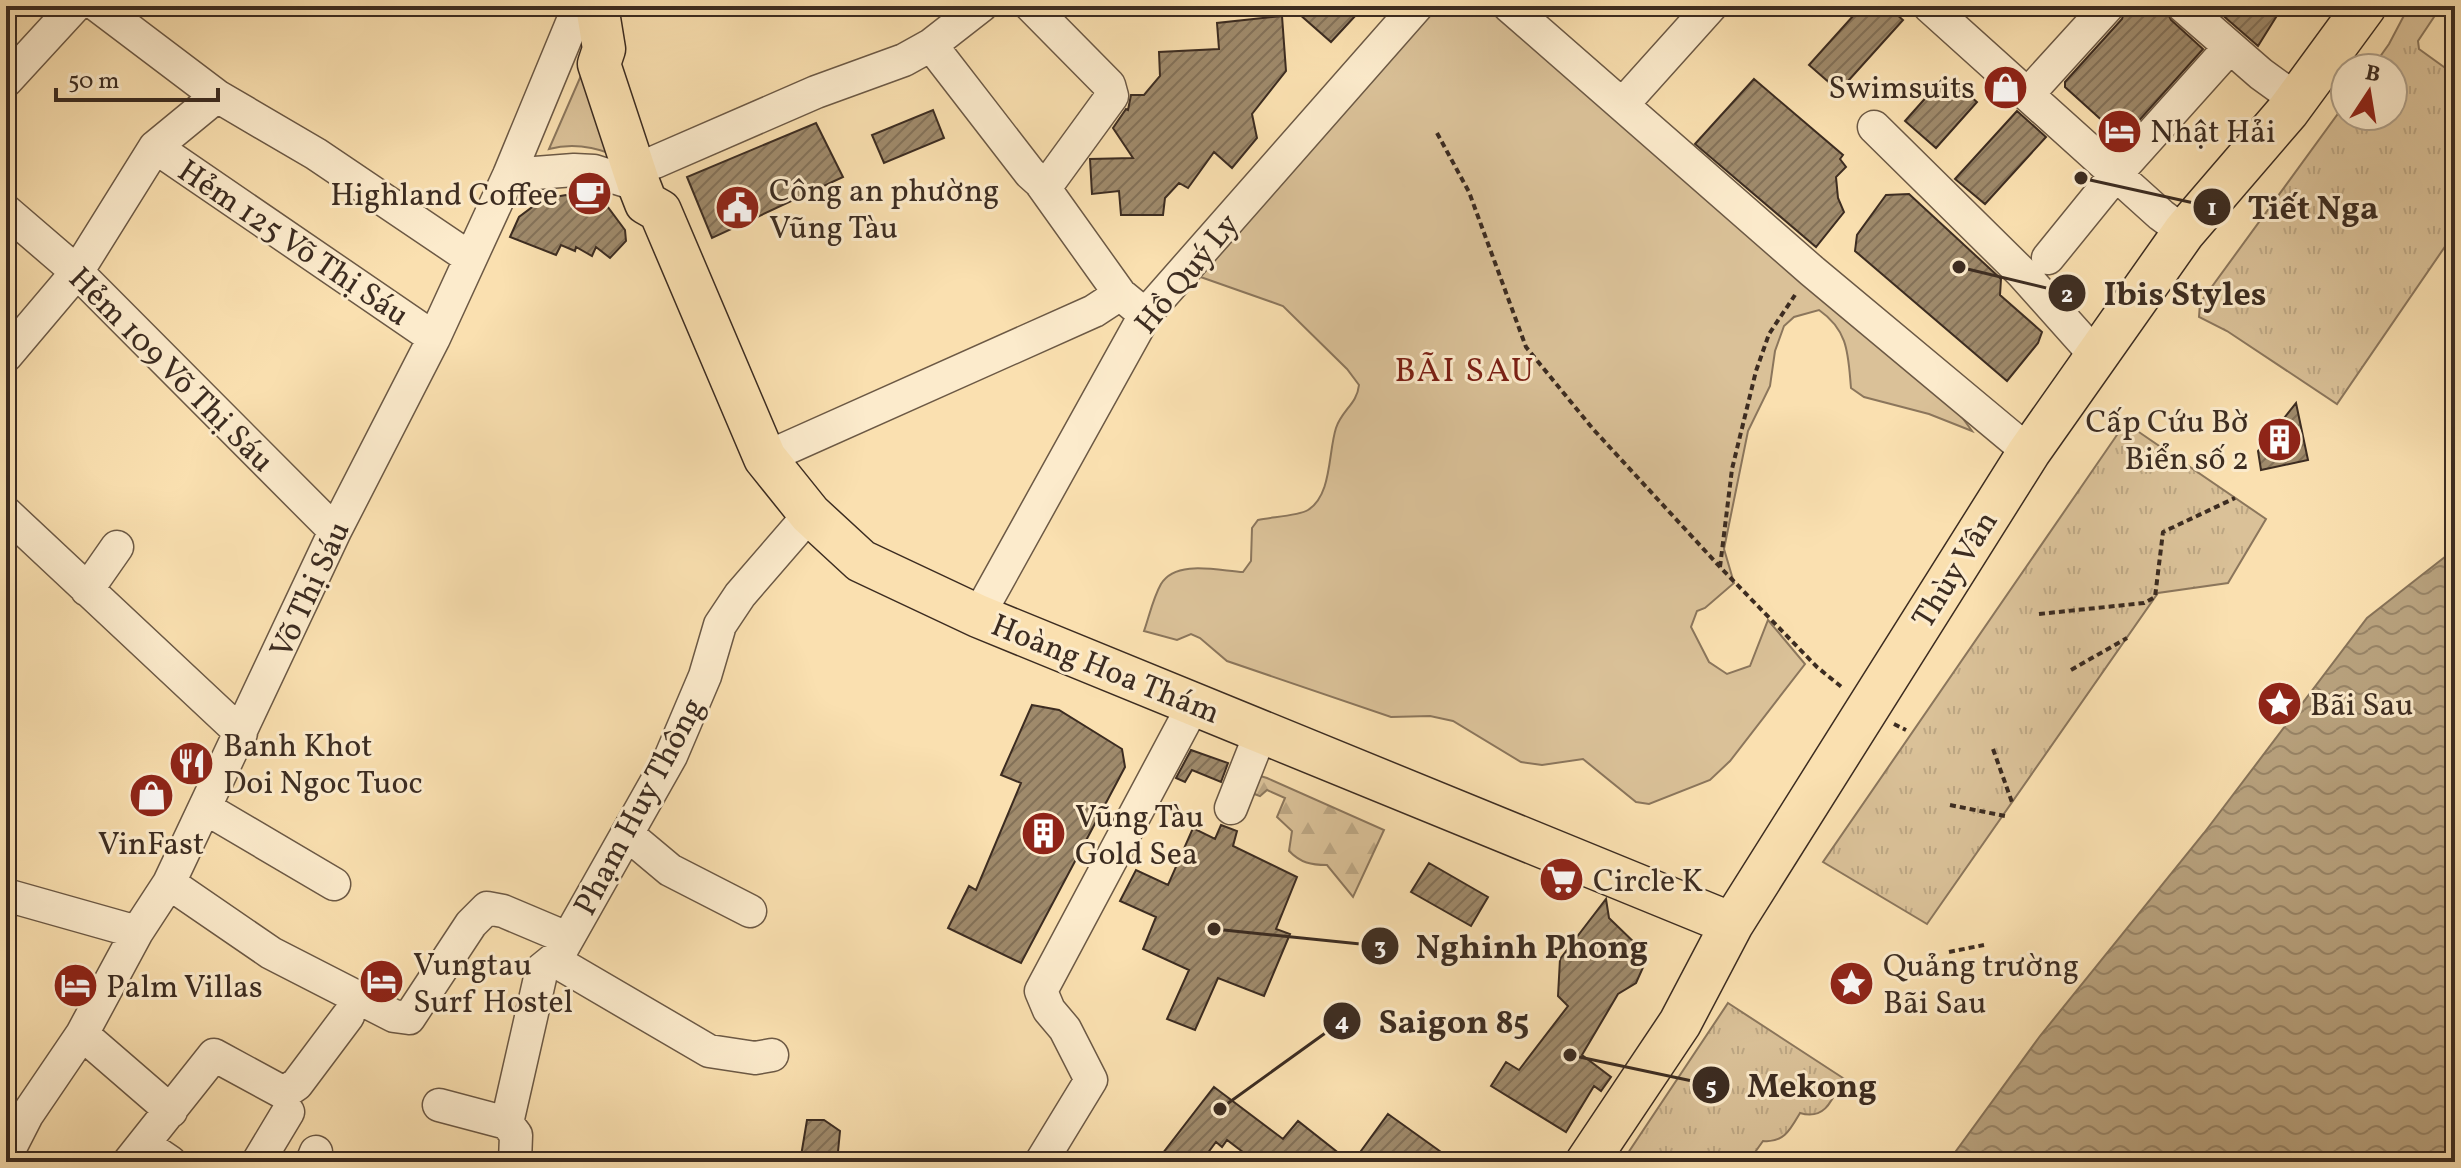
<svg xmlns="http://www.w3.org/2000/svg" width="2461" height="1168" font-family="Vollkorn,serif">
	<defs>
		<pattern id="forest-firs" width="22" height="20" patternUnits="userSpaceOnUse" patternTransform="scale(2)"><rect width="22" height="20" fill="#dac198"/><path d="M5 1l3.5 6h-7zM16 11l3.5 6h-7z" fill="#bca683"/></pattern>
		<pattern id="park-tufts" width="24" height="20" patternUnits="userSpaceOnUse" patternTransform="scale(2)"><rect width="24" height="20" fill="#dac198"/><path d="M3 7l-1-3M5 7V3M7 7l1-3M15 17l-1-3M17 17v-4M19 17l1-3" fill="none" stroke="#bca683"/></pattern>
		<pattern id="water-waves" width="16" height="10" patternUnits="userSpaceOnUse" patternTransform="scale(2)"><rect width="16" height="10" fill="#b9a37f"/><path d="M0 5q4-4 8 0t8 0" fill="none" stroke="#988568"/></pattern>
		<pattern id="building-hatch" width="6" height="6" patternUnits="userSpaceOnUse" patternTransform="scale(2)"><rect width="6" height="6" fill="#9f8a6b"/><path d="M-1 1l2-2M0 6l6-6M5 7l2-2" fill="none" stroke="#837158"/></pattern>
	</defs>
	<rect width="100%" height="100%" fill="#fae0b0"/>
	<filter id="stains"><feTurbulence type="fractalNoise" baseFrequency=".0025" numOctaves="4"/><feColorMatrix values="0 0 0 0 .2 0 0 0 0 .09 0 0 0 0 .02 0 0 0 .5 -.17"/></filter>
	<radialGradient id="worn" r=".72"><stop offset=".6" stop-color="#630" stop-opacity="0"/><stop offset="1" stop-color="#630" stop-opacity=".3"/></radialGradient>
	<path fill="#dac198" stroke="#8b765c" stroke-width="2" d="M1428,6H1497L1951,402L1972,431L1929,414L1864,397L1851,388C1848,355 1849,331 1819,310L1794,317L1784,326L1775,351L1770,386L1748,431L1724,549L1734,583L1705,608L1697,611L1691,627L1709,662L1727,674L1750,666L1768,620L1805,664L1730,761L1710,780L1649,804L1636,802L1583,759L1542,765L1521,762L1453,721L1430,716L1391,717L1227,661L1200,638L1191,634L1177,640L1144,631C1149,617 1153,598 1161,584C1176,559 1220,571 1243,572L1251,561L1252,528L1258,520C1271,517 1298,516 1308,510C1332,495 1328,453 1336,428C1342,410 1357,404 1359,385L1347,369L1283,306L1192,274Z
		M593,48L632,162C604,150 579,141 549,149Z"/>
	<path fill="url(#forest-firs)" stroke="#8b765c" stroke-width="2" d="M1250,773L1267,778L1384,830L1353,897L1327,865C1311,865 1301,863 1289,851L1292,831L1277,817L1285,798L1267,790L1260,796L1246,791Z"/>
	<path fill="url(#park-tufts)" stroke="#8b765c" stroke-width="2" d="M2409,6H2438V11L2418,41L2419,49L2455,75V232L2337,404L2227,331L2199,317L2200,303L2345,104V116H2393V68H2372L2389,44Z
		M2133,428L2266,519L2228,583L2158,593L1927,924L1823,862L2119,432Z
		M1728,1003L1843,1078C1833,1098 1826,1121 1800,1113C1790,1130 1784,1143 1763,1141L1748,1162H1622Z"/>
	<path fill="url(#water-waves)" stroke="#877359" stroke-width="2" d="M2455,549V1162H1948L2040,1036L2204,833L2367,618Z"/>
	<path fill="url(#building-hatch)" stroke="#3c2c21" stroke-width="2" d="M1290,6H1345L1356,15L1331,42Z
		M1862,6H1887L1903,20L1839,91L1809,65Z
		M2126,6H2164L2171,20L2203,49L2127,134L2118,135L2065,87V82L2122,19Z
		M2212,6H2283L2258,46Z
		M1282,16L1286,71L1252,114L1257,138L1232,168L1214,152L1188,188L1179,183L1165,198L1163,215H1121L1119,191L1092,194L1090,159L1133,158L1113,128L1126,109L1128,110L1131,95H1144L1160,76L1159,52L1219,49L1217,23Z
		M1946,75L1977,102L1936,148L1905,121Z
		M1754,79L1843,155L1840,159L1846,167L1836,177L1838,198L1844,212L1816,247L1695,144Z
		M933,110L944,138L884,163L872,135Z
		M2017,111L2046,137L1985,204L1955,179Z
		M816,123L843,177L712,238L687,177Z
		M1909,194L2001,279L2000,295L2042,332L2038,343L2007,381L1855,251L1857,235L1886,195Z
		M566,195L607,206L625,230L626,241L610,258L596,247L592,256L576,247L575,251L561,245L556,255L510,237L519,217L543,199Z
		M2296,403L2308,460L2261,470L2258,451Z
		M1032,705L1059,710L1122,749L1125,767L1021,963L948,928L969,886L976,890L1021,783L1001,775Z
		M1191,750L1228,763L1221,782L1192,770L1185,782L1176,778Z
		M1221,825L1237,831L1233,846L1297,877L1276,929L1290,934L1264,996L1218,978L1195,1030L1167,1019L1189,970L1143,949L1156,917L1120,901L1136,870L1168,885L1193,828L1215,839Z
		M1429,863L1488,897L1471,926L1411,892Z
		M1606,899L1609,918L1639,947L1645,963L1636,983L1618,994L1582,1055L1611,1077L1601,1091L1594,1086L1566,1132L1491,1086L1506,1062L1519,1070L1568,1006L1558,996L1560,959Z
		M1214,1087L1283,1139L1298,1121L1350,1162H1256L1227,1140L1222,1147L1216,1142L1201,1162H1156Z
		M1388,1114L1455,1162H1353Z
		M807,1120H824L840,1131L837,1162H800Z"/>
	<g fill="none" stroke-linecap="round" stroke-linejoin="round">
		<defs>
			<path id="minor" d="M98,6L217,96L316,154L470,258
				M1509,6L1812,271L2029,452
				M1929,6L2161,215L2184,232
				M2183,6L2261,74L2297,100
				M931,45L1030,173L1040,182L1050,181L1112,96L1109,85L1031,6
				M6,81L75,6
				M2028,94L2108,6
				M1623,104L1711,6
				M1874,127L2022,273L2097,357
				M155,147L434,338
				M655,162L816,92L904,60L931,45L981,6
				M509,175L574,170L594,171L639,185
				M1040,182L1120,294L1137,308
				M6,211L77,272L335,531
				M2048,258L2117,173L2230,47
				M6,356L77,272L155,147L217,96
				M765,458L1094,311L1120,294
				M6,513L241,733
				M87,590L117,547
				M978,616L1145,315L1417,6
				M205,808L334,884
				M1231,808L1261,732
				M627,834L670,870L750,911
				M169,883L271,953L394,1016L409,1018L471,924L487,908L503,911L567,938
				M6,895L137,932
				M82,1034L171,1111
				M772,1055L755,1058L709,1051L562,965L558,956L671,756L705,676L720,625L740,595L810,514
				M439,1105L507,1123L516,1135L515,1162
				M507,1123L542,969L558,956
				M145,1145L170,1162
				M6,1156L27,1115L82,1034L137,932L169,883L335,531L434,338L509,175L579,6
				M129,1162L214,1055L284,1093L297,1084L348,1016
				M258,1162L288,1112
				M312,1162L316,1152
				M1041,1162L1091,1080L1065,1029L1049,1010L1041,991L1194,704"/>
			<path id="major" d="M597,6L604,49L599,64L639,185L646,203L660,211L765,458L810,514L861,561L978,616L1732,924
				M1587,1162L1680,1023L1732,924L2029,452L2184,232L2288,111L2365,6"/>
		</defs>
		<use href="#minor" stroke="#6c5945" stroke-width="35"/>
		<use href="#major" stroke="#3c2c21" stroke-width="45"/>
		<path stroke="#3c2c21" stroke-width="4" stroke-dasharray="6 4" stroke-linecap="butt" d="M1437,133L1469,192L1526,347L1593,429L1720,567L1817,667L1844,689
			M1720,567L1732,469L1756,371L1769,334L1795,295
			M2039,614L2144,603L2155,597L2163,532L2235,498
			M2071,670L2127,638
			M1894,724L1906,730
			M1993,749L2013,805
			M1950,805L2005,816
			M1949,952L1984,945"/>
		<use href="#minor" stroke="#fcebcc" stroke-width="32"/>
		<use href="#major" stroke="#fae0b0" stroke-width="42"/>
	</g>
	<defs>
		<symbol id="shop-disc" viewBox="-11 -11 22 22"><circle r="9.5" fill="#8f2418" stroke="#fcebcc"/><path d="M-5-2.5h2.3a2.7 3.5 0 0 1 5.4 0H5L5.5 6h-11ZM-1.5-2.5h3a1.5 2.3 0 0 0-3 0Z" fill="#fff"/></symbol>
		<symbol id="hotel-disc" viewBox="-11 -11 22 22"><circle r="9.5" fill="#8f2418" stroke="#fcebcc"/><path d="M-6-4.5h1.5V1H6V5H4.5V3h-9V5H-6ZM-4 0a1.8 1.8 0 1 1 3.6 0ZM.5 0V-2.5h3Q6-2.5 6 0Z" fill="#fff"/></symbol>
		<symbol id="cafe-disc" viewBox="-11 -11 22 22"><circle r="9.5" fill="#8f2418" stroke="#fcebcc"/><path d="M-5.5-4.5H6V0H3Q3 3.5 0 3.5H-2.5Q-5.5 3.5-5.5 0ZM3-3.2v2h1.7v-2ZM-6 4.5H4V6H-6Z" fill="#fff"/></symbol>
		<symbol id="civic-disc" viewBox="-11 -11 22 22"><circle r="9.5" fill="#8f2418" stroke="#fcebcc"/><path d="M-.6-6.5H3V-4.5H.6V-3L4-1V1h2V6H-6V1h2V-1L-.6-3ZM-1.2 2.5V6h2.4V2.5Z" fill="#fff"/></symbol>
		<symbol id="building-disc" viewBox="-11 -11 22 22"><circle r="9.5" fill="#8f2418" stroke="#fcebcc"/><path d="M-4-6H4V6H1V3H-1V6H-4ZM-2.5-4.3h1.7v1.8h-1.7ZM.8-4.3h1.7v1.8H.8ZM-2.5-1h1.7V.8h-1.7ZM.8-1h1.7V.8H.8Z" fill="#fff"/></symbol>
		<symbol id="sight-disc" viewBox="-11 -11 22 22"><circle r="9.5" fill="#8f2418" stroke="#fcebcc"/><path d="M0-6L1.8-2.2L6-1.7L2.9 1.2L3.7 5.4L0 3.3L-3.7 5.4L-2.9 1.2L-6-1.7L-1.8-2.2Z" fill="#fff"/></symbol>
		<symbol id="restaurant-disc" viewBox="-11 -11 22 22"><circle r="9.5" fill="#8f2418" stroke="#fcebcc"/><path d="M-5-6h1v4h1v-4h1v4h1v-4h1v5L-1.5 .5V6h-2V.5L-5-1ZM5-6V6H3V1.5H1.5Q1.5-4 5-6Z" fill="#fff"/></symbol>
		<symbol id="supermarket-disc" viewBox="-11 -11 22 22"><circle r="9.5" fill="#8f2418" stroke="#fcebcc"/><path d="M-6-5.5h2.5l.6 2H6L4.5 2H-2.5L-4.4-4H-6ZM-1.5 3.2a1.3 1.3 0 1 0 .1 0ZM3 3.2a1.3 1.3 0 1 0 .1 0Z" fill="#fff"/></symbol>
	</defs>
	<g fill-rule="evenodd">
		<use href="#shop-disc" x="1980" y="62" width="51" height="51"/>
		<use href="#hotel-disc" x="2094" y="106" width="51" height="51"/>
		<use href="#cafe-disc" x="564" y="168" width="51" height="51"/>
		<use href="#civic-disc" x="712" y="182" width="51" height="51"/>
		<use href="#building-disc" x="2254" y="414" width="51" height="51"/>
		<use href="#sight-disc" x="2254" y="678" width="51" height="51"/>
		<use href="#restaurant-disc" x="166" y="738" width="51" height="51"/>
		<use href="#shop-disc" x="126" y="770" width="51" height="51"/>
		<use href="#building-disc" x="1018" y="808" width="51" height="51"/>
		<use href="#supermarket-disc" x="1536" y="854" width="51" height="51"/>
		<use href="#hotel-disc" x="356" y="956" width="51" height="51"/>
		<use href="#sight-disc" x="1826" y="958" width="51" height="51"/>
		<use href="#hotel-disc" x="50" y="960" width="51" height="51"/>
	</g>
	<g text-anchor="middle" stroke-width="6" stroke-linejoin="round" paint-order="stroke">
		<g font-size="32" fill="#3c2c21" stroke="#fcebcc" text-anchor="start">
			<text x="1975" y="98" text-anchor="end">Swimsuits</text>
			<text x="2150" y="142">Nhật Hải</text>
			<text x="769" y="201">Công an phường<tspan x="769" dy="37">Vũng Tàu</tspan></text>
			<text x="558" y="205" text-anchor="end">Highland Coffee</text>
			<text x="2249" y="432" text-anchor="end">Cấp Cứu Bờ<tspan x="2249" dy="37">Biển số 2</tspan></text>
			<text x="2310" y="715">Bãi Sau</text>
			<text x="223" y="756">Banh Khot<tspan x="223" dy="37">Doi Ngoc Tuoc</tspan></text>
			<text x="1075" y="827">Vũng Tàu<tspan x="1075" dy="37">Gold Sea</tspan></text>
			<text x="151" y="854" text-anchor="middle">VinFast</text>
			<text x="1593" y="891">Circle K</text>
			<text x="413" y="975">Vungtau<tspan x="413" dy="37">Surf Hostel</tspan></text>
			<text x="1883" y="976">Quảng trường<tspan x="1883" dy="37">Bãi Sau</tspan></text>
			<text x="106" y="997">Palm Villas</text>
		</g>
		<g font-size="32" fill="#3c2c21" stroke="#fcebcc">
			<text transform="translate(294 242) rotate(34)" y="11">Hẻm 125 Võ Thị Sáu</text>
			<text transform="translate(1186 273) rotate(-51)" y="11">Hồ Quý Ly</text>
			<text transform="translate(172 369) rotate(45)" y="11">Hẻm 109 Võ Thị Sáu</text>
			<text transform="translate(1954 569) rotate(-58)" y="11">Thùy Vân</text>
			<text transform="translate(309 589) rotate(-65)" y="11">Võ Thị Sáu</text>
			<text transform="translate(1106 668) rotate(22)" y="11">Hoàng Hoa Thám</text>
			<text transform="translate(638 806) rotate(-62)" y="11">Phạm Huy Thông</text>
		</g>
		<g font-size="34" letter-spacing="2" fill="#7a1f14" stroke="#fcebcc">
			<text x="1465" y="381">BÃI SAU</text>
		</g>
	</g>
	<path fill="none" stroke="#3c2c21" stroke-width="3" d="M2081 178L2212 207M1959 267L2067 293M1214 929L1380 946M1220 1109L1342 1021M1570 1055L1711 1085"/>
	<g fill="#3c2c21" stroke="#fcebcc" stroke-width="3">
		<circle cx="2081" cy="178" r="8"/>
		<circle cx="1959" cy="267" r="8"/>
		<circle cx="1214" cy="929" r="8"/>
		<circle cx="1220" cy="1109" r="8"/>
		<circle cx="1570" cy="1055" r="8"/>
		<circle cx="2212" cy="207" r="20"/>
		<circle cx="2067" cy="293" r="20"/>
		<circle cx="1380" cy="946" r="20"/>
		<circle cx="1342" cy="1021" r="20"/>
		<circle cx="1711" cy="1085" r="20"/>
	</g>
	<g font-size="24" text-anchor="middle" font-weight="bold" fill="#fff">
		<text x="2212" y="215">1</text>
		<text x="2067" y="302">2</text>
		<text x="1380" y="954">3</text>
		<text x="1342" y="1029">4</text>
		<text x="1711" y="1094">5</text>
	</g>
	<g font-size="34" text-anchor="middle" font-weight="bold" fill="#3c2c21" stroke="#fcebcc" stroke-width="6" stroke-linejoin="round" paint-order="stroke">
		<text x="2313" y="219">Tiết Nga</text>
		<text x="2185" y="305">Ibis Styles</text>
		<text x="1532" y="958">Nghinh Phong</text>
		<text x="1454" y="1033">Saigon 85</text>
		<text x="1812" y="1097">Mekong</text>
	</g>
	<rect width="2461" height="1168" fill="none" stroke="#fae0b0" stroke-width="32"/>
	<rect x="8" y="8" width="2445" height="1152" fill="none" stroke="#3c2c21" stroke-width="4"/>
	<rect x="16" y="16" width="2429" height="1136" fill="none" stroke="#3c2c21" stroke-width="2"/>
	<g transform="translate(2369 92) rotate(12)"><circle r="38" fill="#fcebcc" stroke="#af9f88" stroke-width="2"/>
	<path d="M0-6L14 30L0 20L-14 30Z" fill="#8f2418"/>
	<text y="-12" font-size="22" font-weight="bold" text-anchor="middle" fill="#3c2c21">B</text>
	</g>
	<path d="M56 88v12h162v-12" fill="none" stroke="#3c2c21" stroke-width="4"/>
	<text x="68" y="88" font-size="24" fill="#3c2c21" stroke="#fcebcc" stroke-width="6" paint-order="stroke">50 m</text>
	<rect width="100%" height="100%" filter="url(#stains)"/>
	<rect width="100%" height="100%" fill="url(#worn)"/>
</svg>
